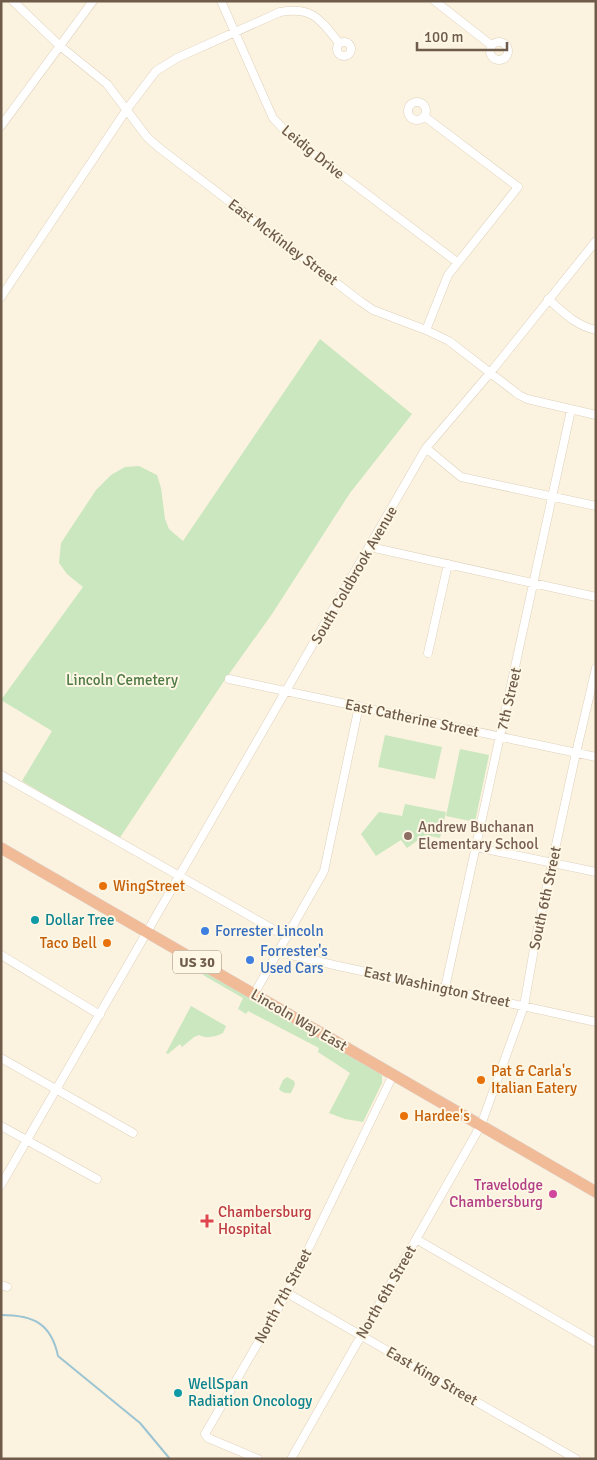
<svg xmlns="http://www.w3.org/2000/svg" width="597" height="1460" font-family="Signika,sans-serif">
	<rect width="100%" height="100%" fill="#fbf3df"/>
	<path fill="#cae7bf" d="M320,339L412,414L350,493L272,614L224,681L119,839L22,781L52,731L1,700L83,587L67,574L59,563L61,543L96,490L111,475L125,467L139,466L157,475L161,488L165,519L169,529L183,541Z
		M385,735L442,747L435,779L378,767Z
		M460,749L489,755L475,822L446,816Z
		M405,804L446,812L440,838L425,835L407,848L401,840L376,856L361,834L379,812L402,816Z
		M205,972L380,1073L382,1076V1083L363,1122L345,1119L329,1113L350,1073L318,1052L319,1048L248,1011L246,1014L238,1009L243,998L203,975Z
		M191,1006L226,1026L223,1033C215,1037 207,1039 199,1035L194,1037L182,1047L180,1044L168,1054L166,1053Z
		M287,1077L294,1081L295,1084L291,1093C287,1094 282,1093 279,1089L283,1080Z"/>
	<g fill="none" stroke-linecap="round" stroke-linejoin="round">
		<path stroke="#9cc4d3" stroke-width="2" d="M1,1315C33,1315 51,1323 58,1356L140,1423L170,1459"/>
		<defs>
			<path id="minor" d="M13,1L60,46L107,84L147,137L158,147L360,301L373,310L426,330L449,341L519,395L527,399L596,415
				M221,1L273,118L290,136L457,262
				M435,1L491,45
				M490 51a9 9 0 1 1 18 0a9 9 0 1 1-18 0Z
				M337 49a7 7 0 1 1 14 0a7 7 0 1 1-14 0Z
				M408 111a9 9 0 1 1 18 0a9 9 0 1 1-18 0Z
				M424,116L518,187L448,275L426,330
				M1,126L93,1
				M1,297L127,109L156,71L177,58L280,12C312,6 320,19 339,43
				M548,299C563,312 576,326 596,330
				M426,448L461,477L596,506
				M370,547L596,597
				M428,653L448,564
				M229,679L596,757
				M1,775L287,937
				M476,847L596,872
				M278,951L287,954L334,965L596,1022
				M1,955L100,1015
				M445,988L571,410
				M254,994L324,871L359,706
				M1,1058L133,1133
				M1,1126L97,1179
				M1,1185L426,448L490,373L596,241
				M416,1239L596,1343
				M1,1285L7,1287
				M287,1293L576,1459
				M258,1459L208,1438L205,1434L287,1293L393,1075
				M291,1459L481,1125L524,1006L537,932L576,753L596,668"/>
			<path id="highway" d="M1,848L596,1192"/>
		</defs>
		<use href="#minor" stroke="#ded0bc" stroke-width="9"/>
		<use href="#highway" stroke="#dcd8d3" stroke-width="12"/>
		<use href="#minor" stroke="#fff" stroke-width="8"/>
		<use href="#highway" stroke="#f2bb98" stroke-width="11"/>
	</g>
	<circle fill="#8d6e63" stroke="#fef7e5" stroke-width="2" cx="408" cy="836" r="5"/>
	<g fill="#e8710a" stroke="#fef7e5" stroke-width="2">
		<circle cx="103" cy="886" r="5"/>
		<circle cx="107" cy="943" r="5"/>
		<circle cx="481" cy="1080" r="5"/>
		<circle cx="404" cy="1116" r="5"/>
	</g>
	<g fill="#0f9aa8" stroke="#fef7e5" stroke-width="2">
		<circle cx="35" cy="920" r="5"/>
		<circle cx="178" cy="1393" r="5"/>
	</g>
	<g fill="#3f7fe0" stroke="#fef7e5" stroke-width="2">
		<circle cx="205" cy="931" r="5"/>
		<circle cx="250" cy="960" r="5"/>
	</g>
	<circle fill="#d1479c" stroke="#fef7e5" stroke-width="2" cx="553" cy="1194" r="5"/>
	<path fill="#e0444e" stroke="#fef7e5" stroke-width="2" d="M204.5 1213.5h5v5h5v5h-5v5h-5v-5h-5v-5h5z"/>
	<g text-anchor="middle" stroke-width="4" stroke-linejoin="round" paint-order="stroke">
		<rect fill="#fef7e5" stroke="#9a8a78" stroke-width="1" x="173" y="950.5" width="48" height="23" rx="4"/>
		<g font-size="14" font-weight="bold" fill="#6f5b49">
			<text x="197" y="967">US 30</text>
		</g>
		<g font-size="15" fill="#6f5b49" stroke="#fef7e5">
			<text transform="translate(313 152) rotate(39)" y="5">Leidig Drive</text>
			<text transform="translate(283 242) rotate(37)" y="5">East McKinley Street</text>
			<text transform="translate(354 575) rotate(-60)" y="5">South Coldbrook Avenue</text>
			<text transform="translate(509 699) rotate(-77)" y="5">7th Street</text>
			<text transform="translate(412 718) rotate(12)" y="5">East Catherine Street</text>
			<text transform="translate(545 898) rotate(-78)" y="5">South 6th Street</text>
			<text transform="translate(437 987) rotate(12)" y="5">East Washington Street</text>
			<text transform="translate(299 1020) rotate(30)" y="5">Lincoln Way East</text>
			<text transform="translate(386 1292) rotate(-60)" y="5">North 6th Street</text>
			<text transform="translate(283 1296) rotate(-62)" y="5">North 7th Street</text>
			<text transform="translate(432 1376) rotate(30)" y="5">East King Street</text>
		</g>
		<g font-size="15" fill="#4e7a44" stroke="#fef7e5">
			<text x="122" y="685">Lincoln Cemetery</text>
		</g>
		<g font-size="15" fill="#785e54" stroke="#fef7e5" text-anchor="start">
			<text x="418" y="832">Andrew Buchanan<tspan x="418" dy="17">Elementary School</tspan></text>
		</g>
		<g font-size="15" fill="#c56008" stroke="#fef7e5" text-anchor="start">
			<text x="113" y="891">WingStreet</text>
			<text x="97" y="948" text-anchor="end">Taco Bell</text>
			<text x="491" y="1076">Pat &amp; Carla's<tspan x="491" dy="17">Italian Eatery</tspan></text>
			<text x="414" y="1121">Hardee's</text>
		</g>
		<g font-size="15" fill="#0d838f" stroke="#fef7e5" text-anchor="start">
			<text x="45" y="925">Dollar Tree</text>
			<text x="188" y="1389">WellSpan<tspan x="188" dy="17">Radiation Oncology</tspan></text>
		</g>
		<g font-size="15" fill="#366cbe" stroke="#fef7e5" text-anchor="start">
			<text x="215" y="936">Forrester Lincoln</text>
			<text x="260" y="956">Forrester's<tspan x="260" dy="17">Used Cars</tspan></text>
		</g>
		<g font-size="15" fill="#b23c85" stroke="#fef7e5" text-anchor="end">
			<text x="543" y="1190">Travelodge<tspan x="543" dy="17">Chambersburg</tspan></text>
		</g>
		<g font-size="15" fill="#be3a42" stroke="#fef7e5" text-anchor="start">
			<text x="218" y="1217">Chambersburg<tspan x="218" dy="17">Hospital</tspan></text>
		</g>
	</g>
	<rect width="597" height="1460" fill="none" stroke="#6f5b49" stroke-width="5"/>
	<path d="M417 42v8h90v-8" fill="none" stroke="#6f5b49" stroke-width="2.5"/>
	<text x="424" y="42" font-size="15" fill="#6f5b49" stroke="#fef7e5" stroke-width="4" paint-order="stroke">100 m</text>
</svg>
